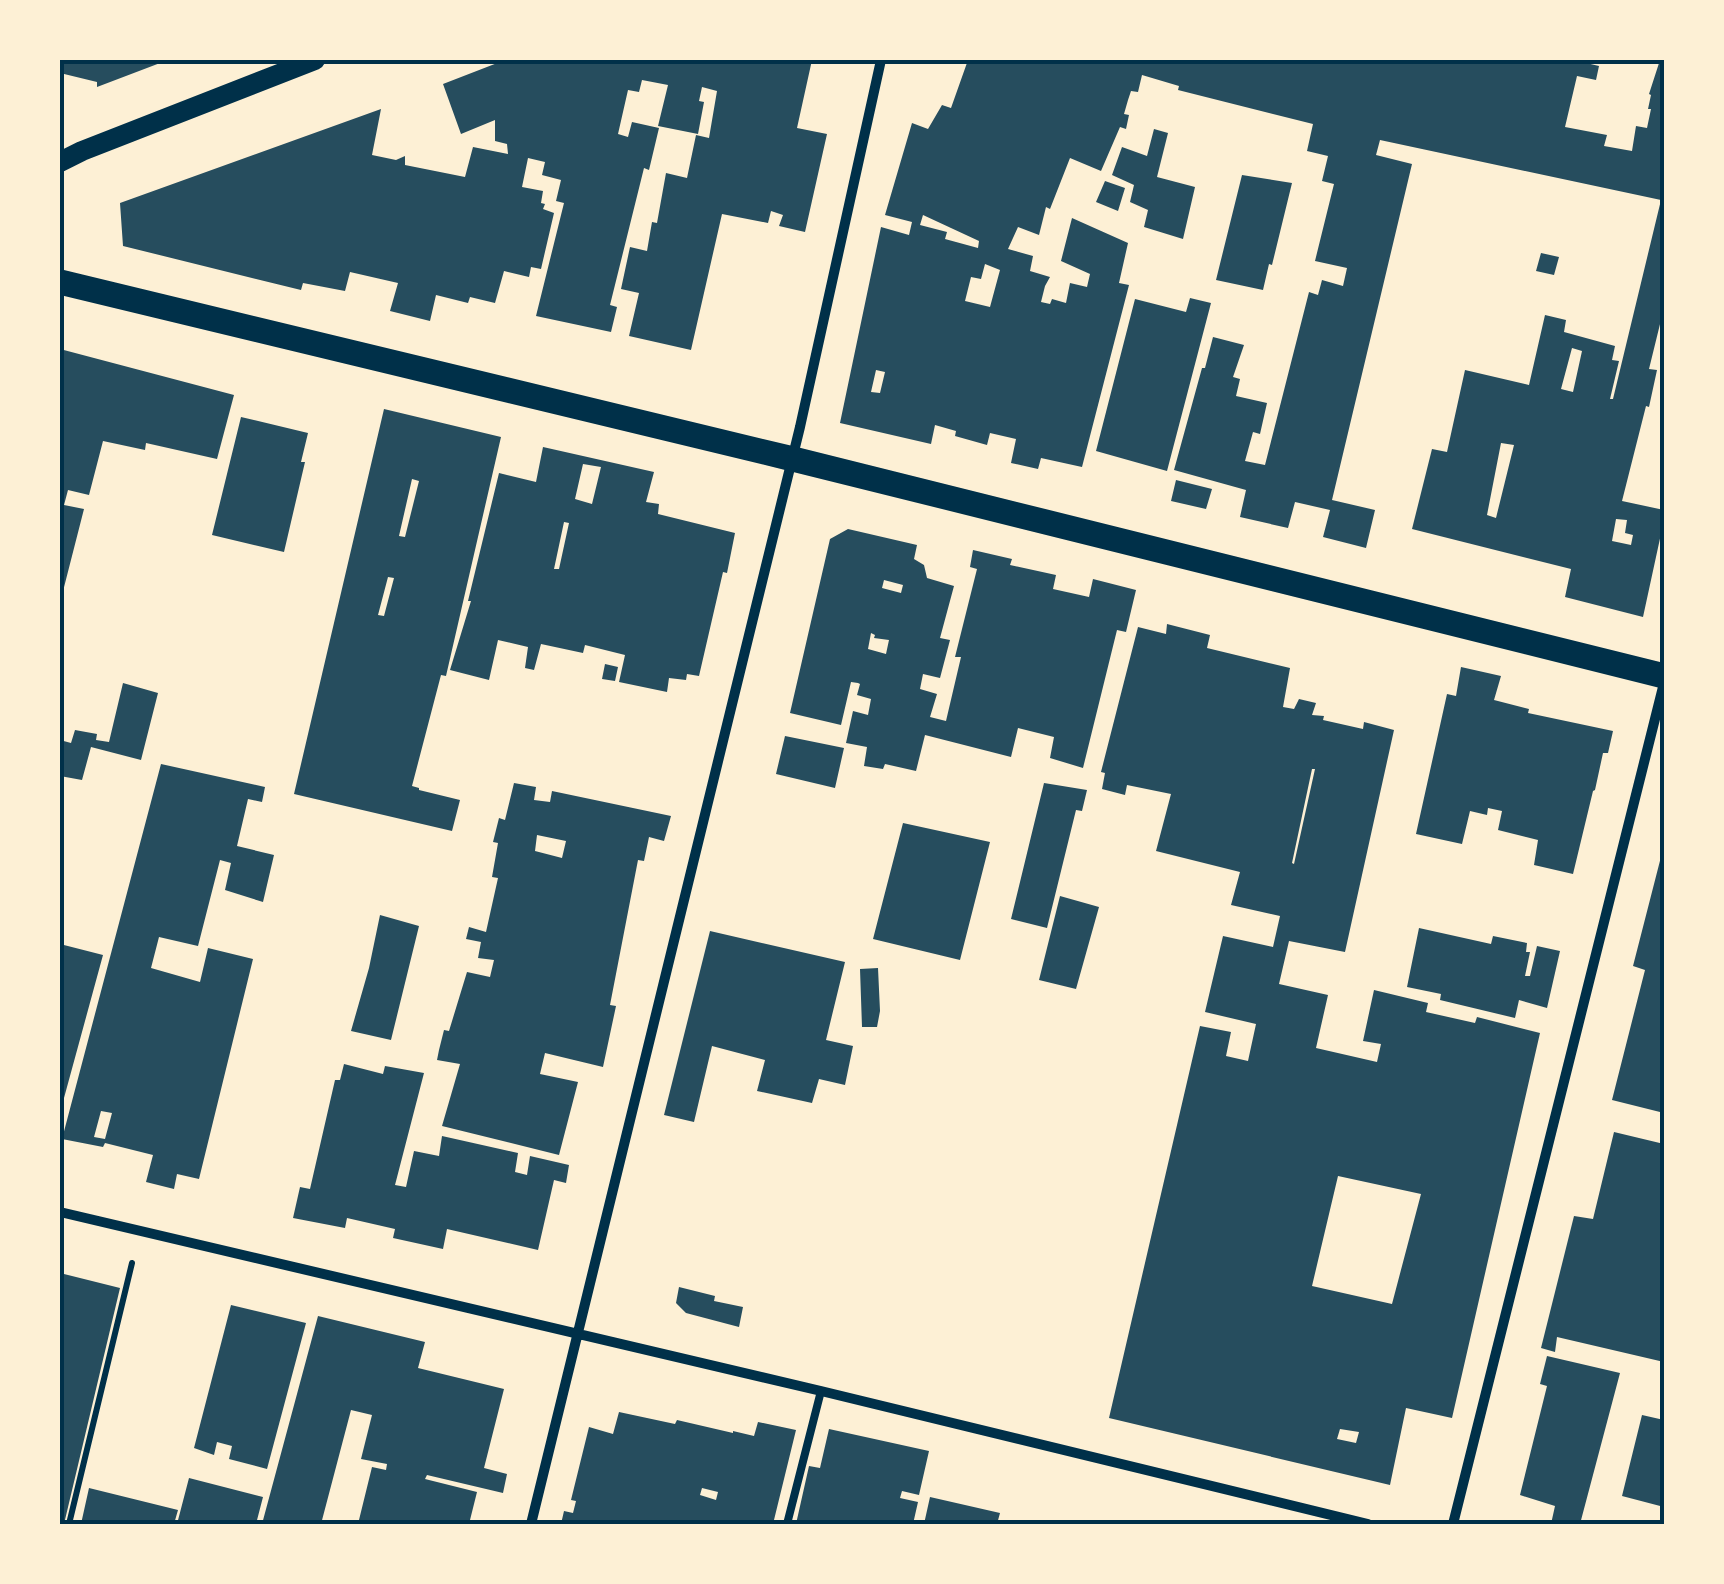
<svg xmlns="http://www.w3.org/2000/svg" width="1724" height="1584" font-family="'Exo 2',sans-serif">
	<rect width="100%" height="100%" fill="#fdf0d5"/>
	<path fill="#264d5e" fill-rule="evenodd" d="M60,60H168L97,87V82L60,73Z
		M505,60H812L797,128L827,134L805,232L779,226L783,215L771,211L768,223L722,214L691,350L629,336L639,293L621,289L630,247L647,251L652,222L657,223L666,173L687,178L696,135L709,138L717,91L702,87L699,101L704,102L698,134L658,126L668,85L642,80L639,92L628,90L618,134L628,137L632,122L659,128L649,170L644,168L610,305L617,307L611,332L536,316L564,203L556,201L561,180L542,175L545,162L528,158L522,187L543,191L541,203L545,204L543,209L554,213L541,269L531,267L529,277L504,271L495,303L470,297L468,303L436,295L430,321L390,311L398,283L350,272L345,291L303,283L301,290L123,246L120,203L381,109L372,155L396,160L405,156V165L465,177L473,147L508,154L507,144L495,141V120L461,134L443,84Z
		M968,60H1582V62L1599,66L1596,80L1577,76L1565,127L1607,135L1604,146L1632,151L1636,126L1647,128L1651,109H1648L1651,95L1649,94L1660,60H1664V321L1661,320L1649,369L1657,370L1649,407L1646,406L1622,501L1664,510V520L1643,617L1565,597L1571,569L1412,529L1432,449L1447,452L1465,370L1529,385L1545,315L1566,320L1564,332L1615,346L1612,360L1619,361L1610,399H1613L1661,200L1380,140L1376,155L1412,164L1332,500L1375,510L1366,548L1323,537L1330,510L1295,502L1288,528L1240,517L1246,490L1174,470L1202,368H1205L1213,337L1244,345L1233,377L1240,379L1236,396L1267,403L1260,434L1253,432L1245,461L1265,465L1309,292L1318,295L1322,280L1343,286L1347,268L1315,261L1334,184L1322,181L1328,156L1307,151L1313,124L1178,90L1179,86L1142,75L1138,92L1131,91L1128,100L1124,114L1129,115L1126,129L1120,127L1101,171L1070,158L1050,209L1046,207L1039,235L1018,227L1008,249L1033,256L1030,271L1050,277L1045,286L1041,302L1050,304L1052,299L1066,303L1070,283L1087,287L1090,274L1061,261L1072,218L1128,243L1119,283L1129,285L1082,467L1041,458L1038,469L1011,463L1016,439L990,433L987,445L955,436L956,431L935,425L931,444L840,423L881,227L909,235L912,222L885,215L912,123L928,129L942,105L951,108ZM923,215L979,241L978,248L945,239L947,232L920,225ZM985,264L1000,270L990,307L965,301L971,277L981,279ZM1572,348L1582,351L1573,392L1561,389ZM876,370L885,372L880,393L871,392ZM1501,443L1514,445L1496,518L1487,515ZM1616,519L1627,520L1625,533L1633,535L1631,545L1612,541Z
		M1154,129L1168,133L1157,177L1195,187L1183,239L1144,227L1148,210L1130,202L1134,185L1112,175L1122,147L1147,156Z
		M1242,175L1292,183L1272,265L1269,264L1263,290L1216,280Z
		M1105,181L1125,188L1118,211L1096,202Z
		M1541,253L1559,257L1554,275L1536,271Z
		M1190,298L1211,303L1167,471L1096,451L1135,299L1186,312Z
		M60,349L234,395L217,459L146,443L145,450L103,441L89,495L68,490L64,505L84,509L61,599Z
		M384,409L501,437L446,676L441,675L412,786L419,788V790L460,800L452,831L294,794ZM412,479L419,481L405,537L399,536ZM388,577L394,578L384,616L378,615Z
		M241,417L308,433L301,462H305L284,552L212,535Z
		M543,447L654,472L646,502L659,504L658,514L735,533L727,573L723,572L699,676L687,674L686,680L669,678L667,692L619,682L625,655L585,645L583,653L541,644L534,670L525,668L528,647L498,640L489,680L450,670L471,601H468L499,473L536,482ZM583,464L601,467L592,504L575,499ZM564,522L569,523L559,569H554Z
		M1176,480L1212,489L1206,509L1171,501Z
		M848,529L917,545L914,559L924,565L927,578L954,586L940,638L950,640L940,678L923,674L920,689L937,694L930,717L946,721L961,657H955L977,569L970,567L973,550L1012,559L1010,565L1056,575L1053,589L1089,597L1093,579L1136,590L1126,632L1117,630L1083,768L1050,758L1054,737L1018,728L1011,757L925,735L916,771L885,764L883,769L864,766L867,747L846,743L853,711L868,715L871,699L857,695L860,684L858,683L851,682L841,725L790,713L830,539ZM884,580L903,585L901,593L882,588ZM871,633L875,635L874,638L889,640L886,654L868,649Z
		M1167,624L1210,635L1207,648L1290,668L1283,707L1294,709L1299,699L1316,703L1312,715L1324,716L1323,720L1363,729L1364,722L1394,730L1345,952L1289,941L1279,984L1328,995L1316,1048L1377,1062L1381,1044L1363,1041L1374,990L1428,1003L1426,1012L1475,1023L1477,1017L1540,1033L1452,1418L1406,1408L1390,1485L1109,1418L1200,1026L1231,1032L1226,1056L1248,1061L1256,1024L1205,1012L1223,936L1273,947L1280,916L1231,905L1240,872L1156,851L1171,794L1127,785L1125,795L1102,789L1105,773L1101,772L1138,627L1166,634ZM1312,769H1315L1294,864L1292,863ZM1338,1176L1421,1194L1392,1304L1312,1286ZM1340,1429L1359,1432L1356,1443L1337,1439Z
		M605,664L618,667L615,681L602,679Z
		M1461,667L1501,676L1494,700L1529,709L1528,713L1613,731L1608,753H1603L1595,790L1593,791L1573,874L1534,865L1538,840L1498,830L1502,811L1488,808L1487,815L1470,811L1462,844L1416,834L1447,694L1456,696Z
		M123,683L158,693L141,760L91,747L82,780L60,776V740L71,743L75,730L97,734L96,740L109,742Z
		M785,736L844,748L835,788L776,774Z
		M161,764L265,787L262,802L248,799L237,846L274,855L263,902L225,890L231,863L220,860L198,946L159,937L151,968L200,982L208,948L253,959L199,1179L177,1174L174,1189L146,1182L153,1155L105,1143L103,1147L62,1139ZM101,1111L112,1113L105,1139L94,1137Z
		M514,783L536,787L534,800L550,802L552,791L671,816L664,841L649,837L644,861L638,860L610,1005L616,1006L603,1067L545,1053L540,1074L578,1082L559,1155L442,1126L460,1064L437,1060L439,1050L444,1030L449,1031L467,972L490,977L494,960L478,958L481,942L466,939L469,927L486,932L498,878L492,877L498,843L493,842L499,818L505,820ZM537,835L566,841L562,858L535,851Z
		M1044,783L1087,790L1082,811L1076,810L1047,928L1011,919Z
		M903,823L990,842L960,960L873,939Z
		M1663,849H1664V1113L1612,1100L1645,970L1633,966Z
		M1060,896L1099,907L1076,989L1039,980Z
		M380,915L419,926L391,1040L351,1031L369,968Z
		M1419,928L1491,944L1493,936L1527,943L1526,952H1530L1525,976H1530L1537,946L1560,951L1547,1008L1519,1000L1515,1018L1440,1000L1441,994L1407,987Z
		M710,931L845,962L826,1040L853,1046L845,1085L819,1079L812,1103L757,1091L765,1060L712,1046L694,1122L664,1115Z
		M60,944L103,955L61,1109H60Z
		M878,968L880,1011L877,1027H862L860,969Z
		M344,1064L383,1074L385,1066L424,1073L395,1185L406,1187L414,1151L439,1156L442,1136L518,1153L515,1172L527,1175L530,1156L569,1165L566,1183L554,1180L538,1250L447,1229L443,1249L393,1238L395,1229L347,1218L345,1228L293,1218L300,1187L310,1189L335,1080H340Z
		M1614,1132L1664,1144V1362L1557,1337L1555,1352L1541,1348L1574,1216L1593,1219Z
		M60,1273L120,1288L64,1524H60Z
		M679,1287L715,1296L714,1301L743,1307L739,1327L686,1313L676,1303Z
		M231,1305L306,1323L267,1469L229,1459L232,1446L217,1442L214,1455L194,1448Z
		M318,1316L425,1342L418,1368L504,1389L484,1468L507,1474L503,1493L427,1475L425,1479L477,1492L469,1524H358L372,1467L386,1470L387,1464L361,1459L372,1415L351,1410L321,1524H262Z
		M1547,1356L1620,1373L1580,1524H1551L1555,1506L1520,1495L1547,1386L1540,1384Z
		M619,1412L675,1424L677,1420L733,1433V1431L754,1436L758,1422L796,1430L773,1524H561L564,1511L573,1513L576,1501L571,1500L589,1427L613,1434ZM702,1488L718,1492L716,1500L700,1495Z
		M1642,1415L1664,1420V1507L1622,1496Z
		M829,1429L929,1451L919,1495L902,1491L900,1498L918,1502L913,1524H796L809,1466L820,1468Z
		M189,1478L263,1497L256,1524H177Z
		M89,1488L178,1510L174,1524H81Z
		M930,1497L1000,1513L997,1524H924Z"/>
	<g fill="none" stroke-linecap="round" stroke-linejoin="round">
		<path stroke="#003049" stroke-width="6" d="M69,1524L132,1263"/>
		<path stroke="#003049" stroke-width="8" d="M787,1524L821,1391"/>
		<path stroke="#003049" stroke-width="10" d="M60,1212L821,1391L1368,1524
			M531,1524L800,427L881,60
			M1453,1524L1664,683"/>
		<path stroke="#003049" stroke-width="20" d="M60,162L82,151L315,60"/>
		<path stroke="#003049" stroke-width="25" d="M60,282L793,459L1664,676"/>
	</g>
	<rect width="1724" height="1584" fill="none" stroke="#fdf0d5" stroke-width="125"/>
	<rect x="62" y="62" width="1600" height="1460" fill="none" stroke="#003049" stroke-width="4"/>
</svg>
